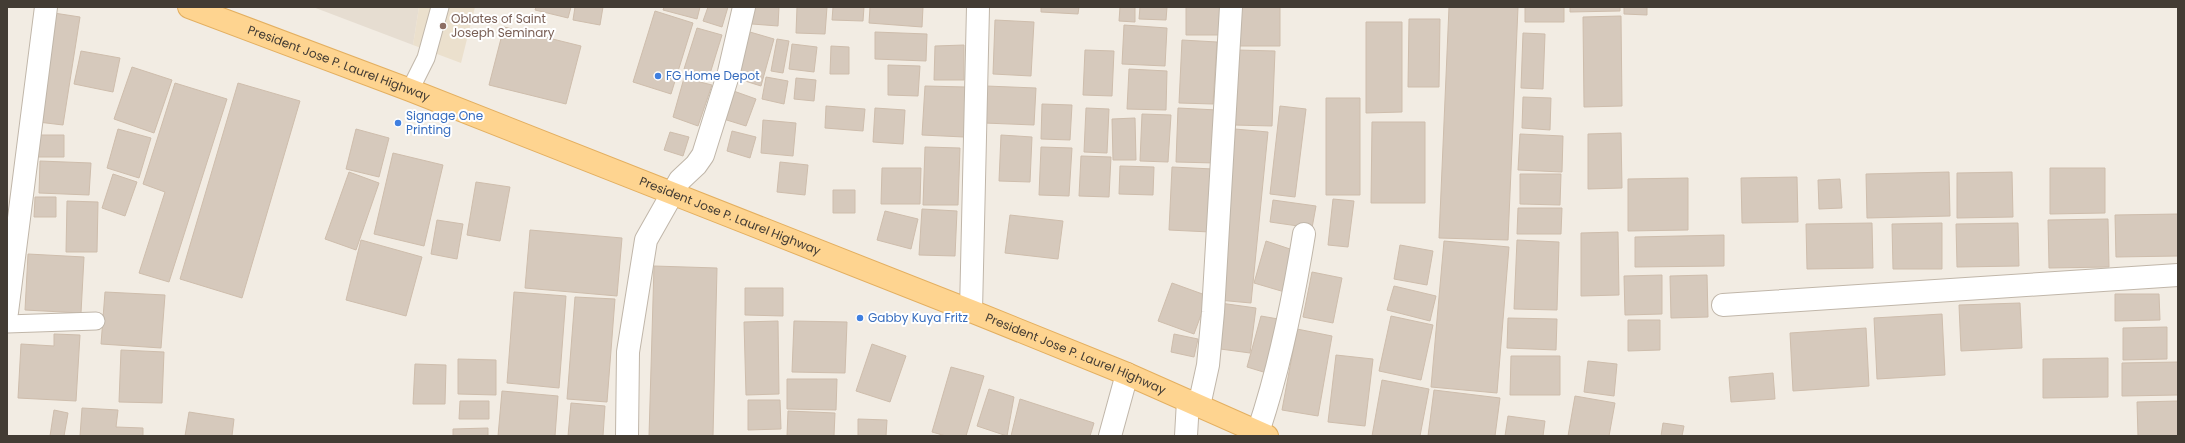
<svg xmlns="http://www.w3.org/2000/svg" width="2185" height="443" font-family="Poppins,sans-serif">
	<rect width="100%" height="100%" fill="#f2ece3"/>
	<path fill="#e6ddd1" d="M313,7H419L413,45Z"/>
	<path fill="#ebe0cd" d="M419,7H475L461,63L413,45Z"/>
	<path fill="#d6c9bc" stroke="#cebdac" d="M536,7H571L568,18L535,10Z
		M575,7H603L600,25L573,20Z
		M664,7H700L697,19L663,10Z
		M708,7H728L722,27L703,21Z
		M752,7H779L778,26L752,24Z
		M797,7H827L825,34L796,33Z
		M833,7H864L863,21L832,20Z
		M870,7H923L922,27L869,23Z
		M1041,7H1079L1078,14L1041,12Z
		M1120,7H1135V22L1119,21Z
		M1140,7H1167L1166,20L1139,19Z
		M1186,7H1220L1219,35H1186Z
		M1239,7H1280V46H1238Z
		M1449,7H1518L1508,240L1439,238Z
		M1525,7H1564V22H1525Z
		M1570,7H1620V11L1570,12Z
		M1624,7H1647V15L1624,14Z
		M655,11L693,23L671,94L633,82Z
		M54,13L80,17L63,125L38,122Z
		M1621,16L1622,106L1584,107L1583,17Z
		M1409,19H1440L1439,87H1408Z
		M995,20L1034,22L1031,76L993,74Z
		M1366,22H1402V112L1366,113Z
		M1124,25L1167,28L1165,66L1122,64Z
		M504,27L581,46L566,104L489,85Z
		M697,28L722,35L709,77L684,69Z
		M743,30L774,39L761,86L729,76Z
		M875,32L927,34L926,61L875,59Z
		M1523,33L1545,34L1543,89L1521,88Z
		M777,39L789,41L783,73L771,71Z
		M1182,40L1217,42L1213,104L1179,103Z
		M792,44L817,47L814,72L789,69Z
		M964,45V80H934L935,46Z
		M831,46L849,47V74H830Z
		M1085,50L1114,51L1112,96L1083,95Z
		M1237,50L1275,51L1272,126L1234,125Z
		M81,51L120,58L113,92L74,84Z
		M888,65L920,66L918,96L888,95Z
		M132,67L172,80L154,133L114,119Z
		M1129,69L1167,71L1166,110L1127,109Z
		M766,77L788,81L784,104L762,99Z
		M684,78L712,85L698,126L673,117Z
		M796,78L816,80L814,101L794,99Z
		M175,83L227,99L169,282L139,273L165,192L143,184Z
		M238,83L300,101L242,298L180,279Z
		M925,86L966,87L964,137L922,135Z
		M986,86L1036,88L1034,125L984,123Z
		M728,89L756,99L746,126L717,117Z
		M1523,97L1551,98L1550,130L1522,128Z
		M1326,98H1360V195H1326Z
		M1042,104L1072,105L1070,140L1041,139Z
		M826,106L865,109L863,131L825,128Z
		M1280,106L1306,109L1295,197L1270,194Z
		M875,108L905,110L903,144L873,142Z
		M1086,108L1109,109L1107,153L1084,152Z
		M1178,108L1217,110L1215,163L1176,162Z
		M1142,114L1171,115L1168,162L1140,161Z
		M1135,118L1136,160H1113L1112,119Z
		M763,120L796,123L793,156L761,153Z
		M1372,122H1425V203H1371Z
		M118,129L151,138L139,178L107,168Z
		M356,129L389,138L379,177L346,169Z
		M1235,129L1268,132L1251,303L1218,300Z
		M732,131L756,137L750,158L727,151Z
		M670,132L689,137L683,156L664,150Z
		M1621,133L1622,188L1588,189V134Z
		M1520,134L1563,136L1562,172L1518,170Z
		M37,135H64V157H36Z
		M1001,135L1032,137L1030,182L999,181Z
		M925,147L960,148L958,205H923Z
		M1041,147L1072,148L1069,196L1039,195Z
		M393,153L443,165L424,246L374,234Z
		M1081,156L1111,157L1109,197L1079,196Z
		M40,161L91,163L89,195L39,193Z
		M780,162L808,165L805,195L777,192Z
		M1120,166L1154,167L1153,195L1119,194Z
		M1172,167L1213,169L1210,232L1169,230Z
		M882,168H921L920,204H881Z
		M2050,168H2105V213L2050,214Z
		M349,172L379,183L356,250L325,239Z
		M1949,172L1950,216L1867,218L1866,174Z
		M2012,172L2013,217L1957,218V173Z
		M113,174L137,182L125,216L102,208Z
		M1520,174H1561L1560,205L1520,204Z
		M1797,177L1798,222L1742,223L1741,178Z
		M1688,178V230L1628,231V179Z
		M1840,179L1842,208L1819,209L1818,180Z
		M476,182L510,187L500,241L467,235Z
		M833,190H855V213H833Z
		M35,197H56V217H34Z
		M1333,199L1354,201L1348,247L1328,245Z
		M1273,200L1316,206L1312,228L1270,222Z
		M67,201L98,202L97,252H66Z
		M1518,208H1562L1561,234H1517Z
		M922,209L957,211L955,256L919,255Z
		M885,211L918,219L911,249L877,240Z
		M2178,214V256L2116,257L2115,215Z
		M1010,215L1063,221L1058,259L1005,253Z
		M2108,219L2109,267L2049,268L2048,220Z
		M437,220L463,224L457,259L431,254Z
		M1872,223L1873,268L1807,269L1806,224Z
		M1942,223V269H1893L1892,224Z
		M2018,223L2019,266L1957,267L1956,224Z
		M530,230L622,238L617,296L525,288Z
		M1618,232L1619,295L1581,296V233Z
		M1724,235V266L1635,267V237Z
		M361,240L422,257L406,316L346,300Z
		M1517,240L1559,242L1557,310L1514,309Z
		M1266,241L1293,250L1288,293L1254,283Z
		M1444,241L1509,247L1497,393L1431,387Z
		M1400,245L1433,251L1427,285L1394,279Z
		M28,254L84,257L81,313L25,310Z
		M654,266L717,268L713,436H649Z
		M1312,272L1342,278L1333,323L1303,317Z
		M1662,275V314L1625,315L1624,276Z
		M1707,275L1708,317L1671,318L1670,276Z
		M1172,283L1208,296L1194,334L1158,321Z
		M1394,286L1436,296L1430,321L1387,310Z
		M745,288H783V316L745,315Z
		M105,292L165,295L161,348L101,344Z
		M514,292L566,296L559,388L507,383Z
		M2115,294H2159L2160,320L2115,321Z
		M575,297L615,299L607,402L567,399Z
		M1220,303L1256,308L1250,353L1213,348Z
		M2020,303L2022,348L1961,351L1959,305Z
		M1942,314L1945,375L1877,379L1874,318Z
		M1261,316L1284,320L1270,374L1247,367Z
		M1391,316L1433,325L1421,380L1379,371Z
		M1508,318L1557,319L1556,350L1507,348Z
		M1628,320H1660V350L1628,351Z
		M778,321L779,394L746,395L744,322Z
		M794,321L847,322L845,373L792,372Z
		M2167,327V359L2123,360V328Z
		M1866,328L1869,386L1793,391L1790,333Z
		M1297,329L1332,336L1318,416L1282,410Z
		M54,334L80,335L76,401L18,398L21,344L54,346Z
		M1174,334L1198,339L1194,357L1171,352Z
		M872,344L906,356L890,402L856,391Z
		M121,350L164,352L162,403L119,402Z
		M1336,355L1373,359L1365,426L1328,422Z
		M1511,356H1560V395H1510Z
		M2108,358V397L2043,398V359Z
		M458,359L496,360V395L458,394Z
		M1588,361L1617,364L1614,396L1584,392Z
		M2178,362V395L2122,396V363Z
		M415,364L446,365L445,404H413Z
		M951,367L984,376L966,436H946L932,432Z
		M1773,373L1775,399L1731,402L1729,377Z
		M787,379H837L836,410L787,409Z
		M1382,380L1429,389L1420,436H1372Z
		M989,389L1014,397L1007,436L977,426Z
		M1434,390L1500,398L1495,436H1428Z
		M502,391L558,396L555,436H498Z
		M1575,396L1615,403L1609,436H1568Z
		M1020,399L1094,423L1090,436H1011Z
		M748,400H780L781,429L748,430Z
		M460,401H489V419H459Z
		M2178,401V436H2138L2137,402Z
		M571,403L605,406L603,436H568Z
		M82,408L118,410L116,427L143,428V436H80Z
		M54,410L68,413L64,436H50Z
		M788,411L835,413L834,436H787Z
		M189,412L234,419L232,436H185Z
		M1508,416L1545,421L1543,436H1505Z
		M858,419L887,420L886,436H858Z
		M1663,423L1684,426L1682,436H1661Z
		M488,428V436H453V429Z"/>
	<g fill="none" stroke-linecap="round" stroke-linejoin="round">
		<defs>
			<path id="lane" d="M410,90L426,58L440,7
				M7,324L96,321"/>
			<path id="street" d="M1723,305L2178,275
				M971,311L978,7
				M7,312L46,7
				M1199,406L1208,365L1213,312L1231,7
				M1258,432C1280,367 1293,302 1304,234
				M627,436L628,352L646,240L680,180L696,165L703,155L729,72L744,7
				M1110,436L1127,374
				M1186,436L1188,401"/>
			<g id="primary">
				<path id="s1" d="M189,7L410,90L971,311L1127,374L1267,436"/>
			</g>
		</defs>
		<use href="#lane" stroke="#c0b6a9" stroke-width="19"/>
		<use href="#street" stroke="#c0b6a9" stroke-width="24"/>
		<use href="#primary" stroke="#e3af60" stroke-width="24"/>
		<use href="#lane" stroke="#fff" stroke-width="17"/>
		<use href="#street" stroke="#fff" stroke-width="22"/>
		<use href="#primary" stroke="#fed490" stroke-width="22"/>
	</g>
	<circle fill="#8d6e63" stroke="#fff" stroke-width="1.5" cx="443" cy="26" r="4"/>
	<g fill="#3f7fe0" stroke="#fff" stroke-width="1.5">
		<circle cx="658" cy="76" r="4"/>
		<circle cx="398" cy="123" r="4"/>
		<circle cx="860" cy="318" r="4"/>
	</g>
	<g text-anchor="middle" stroke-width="4" stroke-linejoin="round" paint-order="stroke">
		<g font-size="12" fill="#785e54" stroke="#fff" text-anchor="start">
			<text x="451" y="23">Oblates of Saint<tspan x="451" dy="14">Joseph Seminary</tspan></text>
		</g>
		<g font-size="12" fill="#433c34" stroke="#fff">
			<text dy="4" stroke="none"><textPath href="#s1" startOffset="160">President Jose P. Laurel Highway</textPath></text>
			<text dy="4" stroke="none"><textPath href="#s1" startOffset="580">President Jose P. Laurel Highway</textPath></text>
			<text dy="4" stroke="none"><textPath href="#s1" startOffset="952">President Jose P. Laurel Highway</textPath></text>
		</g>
		<g font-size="12" fill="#366cbe" stroke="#fff" text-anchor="start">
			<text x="666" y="80">FG Home Depot</text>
			<text x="406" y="120">Signage One<tspan x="406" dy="14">Printing</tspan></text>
			<text x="868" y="322">Gabby Kuya Fritz</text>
		</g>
	</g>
	<rect width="2185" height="443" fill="none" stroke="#433c34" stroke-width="16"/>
</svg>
